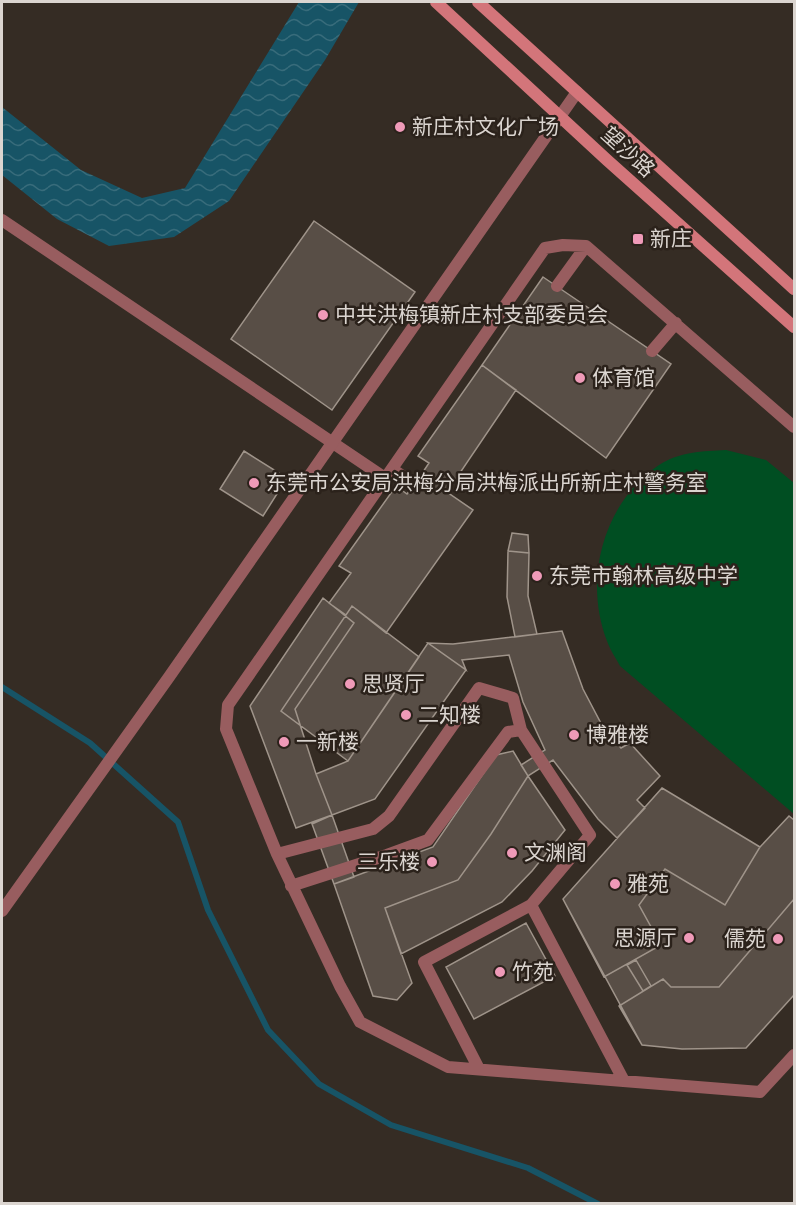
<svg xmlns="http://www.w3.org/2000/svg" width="796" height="1205" font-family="Manrope,'Noto Sans SC',sans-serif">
	<defs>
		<pattern id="water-waves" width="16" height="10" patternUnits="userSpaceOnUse" patternTransform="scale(1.5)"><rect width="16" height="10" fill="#175466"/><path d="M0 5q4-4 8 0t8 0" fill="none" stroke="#386c7b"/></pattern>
	</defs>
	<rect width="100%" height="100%" fill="#352c24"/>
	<path fill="#004e22" d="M726,450L766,460L794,483V814L620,666C616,658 610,650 607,641C583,579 603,503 659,465C679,452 703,451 726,450Z"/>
	<path fill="url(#water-waves)" d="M299,2H359L325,60L229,201L174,237L109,246L57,219L2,175V107L81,170L142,198L185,188Z"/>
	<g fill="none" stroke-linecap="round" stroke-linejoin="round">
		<path stroke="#175466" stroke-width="6" d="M2,687L90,743L178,822L208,910L268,1030L319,1084L391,1125L528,1168L598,1204"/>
	</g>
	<path fill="#584e46" stroke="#9f948a" stroke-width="1.5" d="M314,221L415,292L332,410L231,339Z
		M543,277L671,364L606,458L482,365Z
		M482,365L516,390L447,492L473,510L386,633L352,606L346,615L329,603L351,573L339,566L396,486L407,494L421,475L429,463L418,456Z
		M244,451L287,478L263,516L220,489Z
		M512,533L528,535L529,553L508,551Z
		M508,551L529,553L528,596L537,634L515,637L507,597Z
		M323,598L354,623L295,709L316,774L332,815L296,828L250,706Z
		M352,606L419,657L348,761L281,711Z
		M562,631L583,689L603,727L621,748L630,743L660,776L637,800L645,808L617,838L598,819L553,760L528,776L521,765L545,750L523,702L509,655L462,660L466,670L428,643L453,644Z
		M428,643L466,670L375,799L332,815L316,774L348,761Z
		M513,751L528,776L491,834L458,880L385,908L412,983L397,1000L373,996L334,884L433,847L496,755Z
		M528,776L565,830L532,871L502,902L401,954L385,908L458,880L491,834Z
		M662,788L760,847L725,905L665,869L639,905L661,945L604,977L563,899Z
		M662,788L760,847L789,816L794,820V995L746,1048L682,1049L642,1045L563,899Z
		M332,815L354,877L334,884L312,824Z
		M794,899V995L746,1048L682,1049L642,1045L619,1006L663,979L671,987H719Z
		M526,923L555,976L474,1019L446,967Z
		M636,960L651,986L643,991L627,965Z"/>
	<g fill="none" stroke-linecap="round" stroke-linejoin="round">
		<path stroke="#985d5f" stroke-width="12" d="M2,220L385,478
			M557,286L586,246
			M652,351L676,323
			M794,427L586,246L563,245L545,248L228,705L226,729L277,854L340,986L360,1022L448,1067L760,1092L794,1055
			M392,469L404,477
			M277,854L373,829L389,816L479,688L513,698L521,730L508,732L428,840L387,855L291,886
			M531,905L624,1081
			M479,1069L424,962L531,905L590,835L521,730"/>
		<path stroke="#985d5f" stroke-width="12" d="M2,911L169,677L577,92"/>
		<path stroke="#d3757a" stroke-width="12" d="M436,2L607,160L794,327
			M478,2L794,289"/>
	</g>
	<g fill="#ef9ab8" stroke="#2b221b" stroke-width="2">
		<circle cx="400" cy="127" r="6"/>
		<rect x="632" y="233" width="12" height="12" rx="3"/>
		<circle cx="323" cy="315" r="6"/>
		<circle cx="580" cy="378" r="6"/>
		<circle cx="254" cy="483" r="6"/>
		<circle cx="537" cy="576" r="6"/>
		<circle cx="350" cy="684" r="6"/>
		<circle cx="406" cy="715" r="6"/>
		<circle cx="574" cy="735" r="6"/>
		<circle cx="284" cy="742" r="6"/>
		<circle cx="512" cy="853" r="6"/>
		<circle cx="432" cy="862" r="6"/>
		<circle cx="615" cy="884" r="6"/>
		<circle cx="689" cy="938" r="6"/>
		<circle cx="778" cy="939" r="6"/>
		<circle cx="500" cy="972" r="6"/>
	</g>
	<g text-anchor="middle" stroke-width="5" stroke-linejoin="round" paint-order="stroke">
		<g font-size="21" fill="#dbd5d0" stroke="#2b221b" text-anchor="start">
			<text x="412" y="134">新庄村文化广场</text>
			<text x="650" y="246">新庄</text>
			<text x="335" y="322">中共洪梅镇新庄村支部委员会</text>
			<text x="592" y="385">体育馆</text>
			<text x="266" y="490">东莞市公安局洪梅分局洪梅派出所新庄村警务室</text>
			<text x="549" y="583">东莞市翰林高级中学</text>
			<text x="362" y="691">思贤厅</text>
			<text x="418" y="722">二知楼</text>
			<text x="586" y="742">博雅楼</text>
			<text x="296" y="749">一新楼</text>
			<text x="524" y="860">文渊阁</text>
			<text x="420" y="869" text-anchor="end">三乐楼</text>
			<text x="627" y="891">雅苑</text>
			<text x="677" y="945" text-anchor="end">思源厅</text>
			<text x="766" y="946" text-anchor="end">儒苑</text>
			<text x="512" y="979">竹苑</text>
		</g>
		<g font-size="21" fill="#dbd5d0" stroke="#2b221b">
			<text transform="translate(628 152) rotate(42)" y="7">望沙路</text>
		</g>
	</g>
	<rect width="796" height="1205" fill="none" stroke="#dbd5d0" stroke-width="6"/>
</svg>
